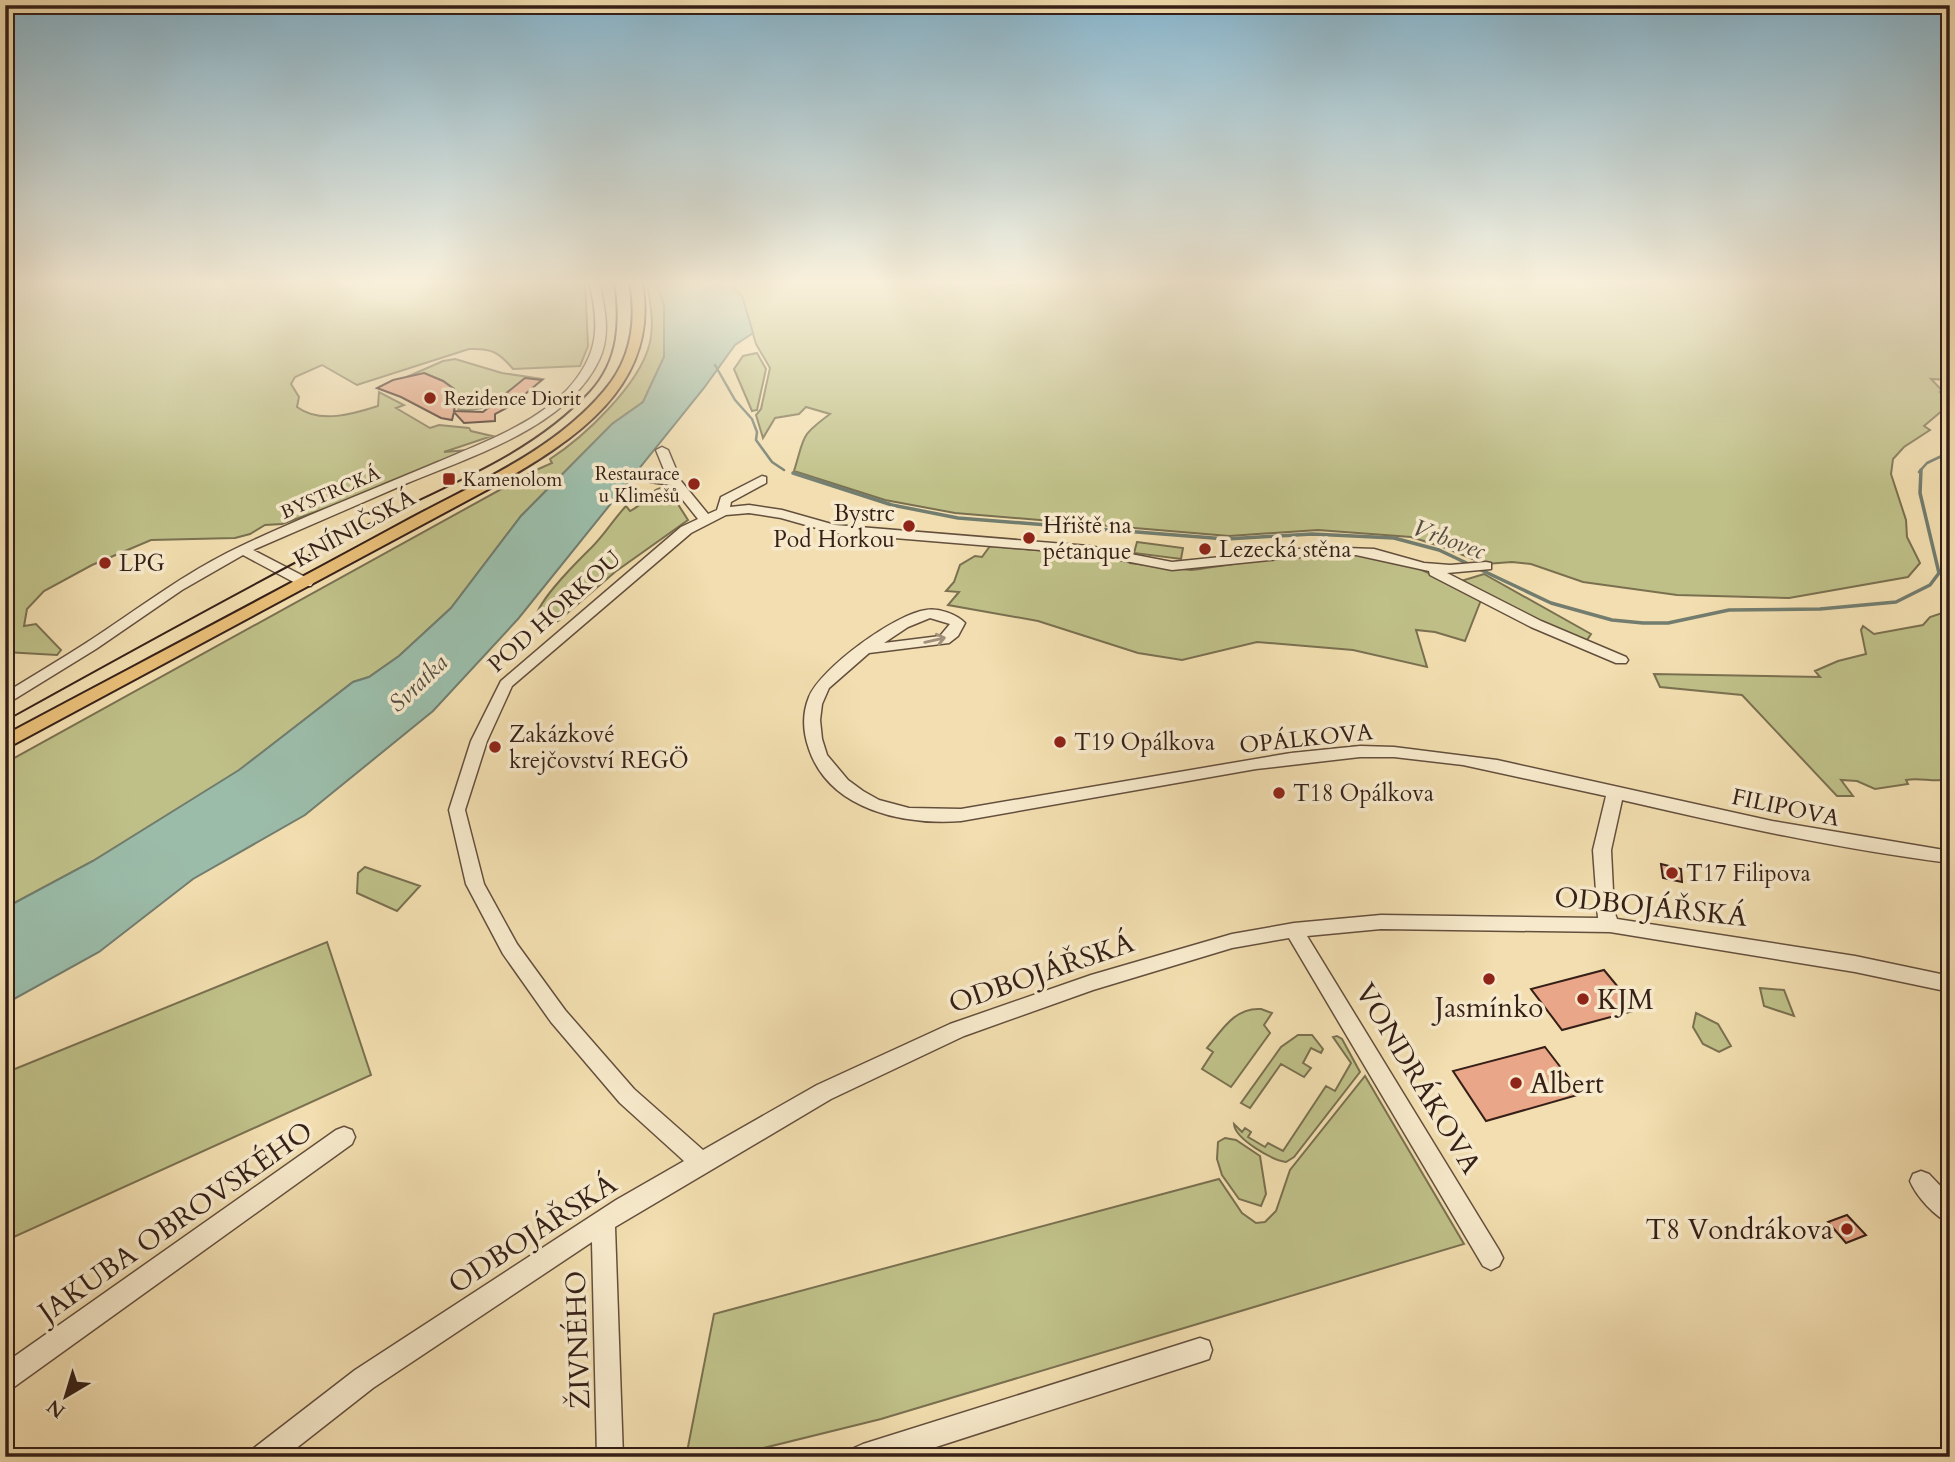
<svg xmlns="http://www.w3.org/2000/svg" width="1955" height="1462" font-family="Cardo,serif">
	<rect width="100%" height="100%" fill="#f2deb0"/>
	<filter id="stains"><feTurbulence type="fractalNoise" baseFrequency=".00286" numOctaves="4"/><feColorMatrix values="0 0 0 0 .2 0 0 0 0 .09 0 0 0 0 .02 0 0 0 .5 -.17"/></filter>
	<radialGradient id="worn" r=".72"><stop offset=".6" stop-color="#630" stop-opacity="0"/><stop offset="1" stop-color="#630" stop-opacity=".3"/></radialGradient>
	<path fill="#bfc088" stroke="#7a7050" stroke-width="2" d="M5,282H585L588,346L580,366L513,369C499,352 491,348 469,349L357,385L322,365L295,377L291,384L299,397L297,407C320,424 353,414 378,406L379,392L404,405L396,408L430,428L439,425L469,428L471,431L492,436L444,452L468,450L349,500L282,524L265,525L250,534L235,538L151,540L92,565L44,591L27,609L24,626L36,624L61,650L57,655L5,652Z
		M647,282H656L664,305V357L643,402L612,424L521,516L451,608L399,656L369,677L353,682L240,770L93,861L5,908V763L534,471L552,463L550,459C584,437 638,386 649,346C655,325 650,303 647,282Z
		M733,282H1950V380L1931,379L1950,399V404L1924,426L1930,430L1904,447L1893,459L1891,474L1906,520L1907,537L1920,563L1908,577L1789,598L1677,595L1583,582L1531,564L1512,562L1485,564L1443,547L1411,537L1318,530L1229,536L955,513L885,500L794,471C805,436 799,437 830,414L806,407L799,414L775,418L763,438L756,415L761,409L770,368L756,344L742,296L735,290Z
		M757,353L766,369L757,410L752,411L734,369L743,356Z
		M455,359L502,373L543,379C525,391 479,416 458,409L454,389L443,381L424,373L414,377L409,376L443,361Z
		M667,487L688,520L615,572L558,621L545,625L535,624C531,606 579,560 592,547C605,534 613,520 626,506L630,511C646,504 648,488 667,487Z
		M1137,542L1183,548L1181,559L1134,553Z
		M990,546L1094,555L1129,561L1130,563L1191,570C1262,561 1339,542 1409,565C1434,574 1458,587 1481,600L1465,641L1435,632L1416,630L1427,667L1353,650L1257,642L1182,660L1138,653L1038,621L948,605L959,592L946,591L954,582L960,565L975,556L982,557Z
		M1484,574L1591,634L1585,643L1461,581Z
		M1945,612L1950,615V779C1934,783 1921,777 1906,780L1908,784L1875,789L1857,781L1841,780L1853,796H1837L1742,695L1660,687L1654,674L1820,677L1815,671L1838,661L1866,654L1861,630L1863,626L1874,634L1923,625L1930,617Z
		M365,867L420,886L397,911L357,893L358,873Z
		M327,942L371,1075L5,1241V1073Z
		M1760,988L1784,990L1794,1016L1764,1006Z
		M1261,1009L1272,1013L1264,1025L1270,1033L1231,1087L1202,1069L1213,1052L1207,1048C1222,1030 1235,1007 1261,1009Z
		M1696,1013L1718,1024L1731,1046L1719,1052L1703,1044L1693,1027Z
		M1298,1035H1312L1323,1049L1321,1053L1311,1048L1303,1063L1311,1068L1304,1077L1281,1064L1250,1108L1241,1103L1281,1047Z
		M1337,1036L1342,1039L1360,1072L1294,1157L1286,1162C1272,1160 1235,1139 1234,1124L1242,1132L1245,1128L1251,1132L1248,1137L1265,1147L1268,1143L1283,1151L1326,1086L1335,1091L1351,1063L1333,1037Z
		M1365,1076L1464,1244L881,1419L727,1457H686L714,1314L1219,1179L1242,1213L1256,1223L1265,1222L1276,1211L1290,1170Z
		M1225,1138L1236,1140L1260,1156L1266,1194L1261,1206L1239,1199L1222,1175L1217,1159L1218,1142Z"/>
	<path fill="#9bbca9" stroke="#727d6f" stroke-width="2" d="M656,282H733L735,290L742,296L753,333L735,345L704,388L518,619L433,711L305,815L193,879L99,952L5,1004V908L93,861L239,770L353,682L369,677L399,656L451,608L521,516L612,424L643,402L664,357V305Z"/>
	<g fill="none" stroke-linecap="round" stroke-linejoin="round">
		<path stroke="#727d6f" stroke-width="2.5" d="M715,365L735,400L752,419L757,432L756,440L772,462L784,470
			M1940,392L1948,401
			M1919,472L1927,463L1950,452"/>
		<path stroke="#727d6f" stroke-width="3.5" d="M793,473L892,505L958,518L1226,539L1312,534L1394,538L1439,550L1551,603L1612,620L1643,623H1668L1729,610L1820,609L1896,602L1930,585L1939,573L1920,493L1921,470"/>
	</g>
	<path fill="#e9a688" stroke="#351f17" stroke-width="2" d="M424,373L443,381L454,389L457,397L454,411L483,412L525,378L542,380L512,405L495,414V421L464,423L454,412L452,420L441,418L401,397L377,388L393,380Z
		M1661,864L1681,869L1682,882L1663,878Z
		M1604,970L1637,1010L1562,1030L1531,989Z
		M1545,1047L1581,1094L1486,1121L1453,1071Z
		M1847,1215L1866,1235L1846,1243L1828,1222Z"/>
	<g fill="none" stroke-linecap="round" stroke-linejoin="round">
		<defs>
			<path id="minor" d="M589,282H599C605,308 611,335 599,360C567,428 469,457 405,484C355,506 304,528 253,550L311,580L313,583L311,586H301L243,555L182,590L96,649L5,705V693C32,676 60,660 86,643C137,610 184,573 239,547C304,516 372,490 438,462C482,443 533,425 567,390C599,355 600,326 589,282Z
				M662,447L668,450L681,481L708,514L717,510L721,497L762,476L766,477V483L731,502L730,507L749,505L782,510L835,525L1089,546L1172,562L1319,547L1374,549L1424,563L1450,565L1486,562L1491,563V569L1447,573L1541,621L1626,657L1628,660L1626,663H1616L1531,627L1430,575L1429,571L1356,555H1319L1172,570L1089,554L834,533L781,518L749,513L726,515L691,533L512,686L487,741L465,810L484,884L517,944L565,1010L634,1089L703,1150L817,1085L950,1024L1091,975L1232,934L1294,923L1381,915L1598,918L1593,850L1606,796L1463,765L1394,757H1360L1256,769L961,821C905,825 830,811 809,749C803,732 802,714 809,697C821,668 895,614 926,610C939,608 956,614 965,623L958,636L949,643L869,653L829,688L822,704L820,720L822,739L827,755L848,780L863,791L879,800L909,808L961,809L1291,753L1360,746L1394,747L1497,760L1772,821L1950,851V863C1839,849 1730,825 1622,800L1611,850L1614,911L1617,919L1855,956L1950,976V992L1855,972L1610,932L1381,929L1307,936L1499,1250L1503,1258L1499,1266L1491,1270L1483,1266L1289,938L1232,948L1093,990L964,1036L831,1099L615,1227L623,1457H597L592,1242L373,1388L285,1457H250L254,1448L355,1370L616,1200L684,1161L620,1103L551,1022L503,954L466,884L449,810L471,741L501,681L681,527L698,519L671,485L650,482L648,479L654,475L667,477L656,450ZM930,618L950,624L940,636L884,643L908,627Z
				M344,1127L352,1130L355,1137L352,1144L14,1387L5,1391V1363L336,1130Z
				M1921,1171L1929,1174L1950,1196V1223C1935,1217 1916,1196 1910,1181L1913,1174Z
				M1200,1338L1209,1341L1212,1350L1209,1359L1200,1362L905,1457H850L854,1448L863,1444Z"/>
			<path id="major" d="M630,282H642C661,386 573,441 494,486L5,749V735C138,664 270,595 402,523C471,485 552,453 604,391C631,360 637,322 630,282Z"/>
		</defs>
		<use href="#minor" stroke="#644f3d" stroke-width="3"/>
		<use href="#major" stroke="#351f17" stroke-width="4"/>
		<use href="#minor" fill="#f7eacc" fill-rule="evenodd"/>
		<use href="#major" fill="#e9bf78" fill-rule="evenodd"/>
		<path stroke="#351f17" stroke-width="2" d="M5,721C122,656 240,591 359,529C437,489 530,457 590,391C618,360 620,322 614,282"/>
	</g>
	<defs><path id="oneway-shaft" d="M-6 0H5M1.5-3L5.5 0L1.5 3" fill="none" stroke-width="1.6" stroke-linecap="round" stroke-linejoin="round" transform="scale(1.75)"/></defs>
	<use stroke="#a08f7b" href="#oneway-shaft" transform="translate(935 640) rotate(-13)"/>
	<linearGradient id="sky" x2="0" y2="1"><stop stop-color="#89b7cf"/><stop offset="0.58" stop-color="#f9f0db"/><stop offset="1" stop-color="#f9f0db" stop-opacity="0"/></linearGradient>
	<rect width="1955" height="487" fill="url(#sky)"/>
	<g fill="#8f2418" stroke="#f7eacc" stroke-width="2.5">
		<circle cx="430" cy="398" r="7"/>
		<rect x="442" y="472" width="14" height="14" rx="3.5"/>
		<circle cx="694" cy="484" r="7"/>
		<circle cx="909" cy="526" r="7"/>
		<circle cx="1029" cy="538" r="7"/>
		<circle cx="1205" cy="549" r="7"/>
		<circle cx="105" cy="563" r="7"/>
		<circle cx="1060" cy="742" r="7"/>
		<circle cx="495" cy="747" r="7"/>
		<circle cx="1279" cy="793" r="7"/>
		<circle cx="1672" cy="873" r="7"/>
		<circle cx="1489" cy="979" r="7"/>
		<circle cx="1583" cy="999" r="7"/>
		<circle cx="1516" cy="1083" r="7"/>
		<circle cx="1847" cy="1229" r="7"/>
	</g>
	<g text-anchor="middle" stroke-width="7" stroke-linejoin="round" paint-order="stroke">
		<g font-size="19" fill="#351f17" stroke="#f7eacc" text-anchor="start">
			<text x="444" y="405">Rezidence Diorit</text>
			<text x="680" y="480" text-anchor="end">Restaurace<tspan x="680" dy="22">u Klimešů</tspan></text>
			<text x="463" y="486">Kamenolom</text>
		</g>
		<g font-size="19" fill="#351f17" stroke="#f7eacc">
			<text transform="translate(330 492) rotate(-23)" y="7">BYSTRCKÁ</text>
		</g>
		<g font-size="23" fill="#351f17" stroke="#f7eacc" text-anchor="start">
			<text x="895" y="521" text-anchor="end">Bystrc<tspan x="895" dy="26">Pod Horkou</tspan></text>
			<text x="1043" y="533">Hřiště na<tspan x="1043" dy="26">pétanque</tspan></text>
			<text x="1219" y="557">Lezecká stěna</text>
			<text x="119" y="571">LPG</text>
			<text x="509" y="742">Zakázkové<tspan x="509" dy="26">krejčovství REGÖ</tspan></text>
			<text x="1074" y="750">T19 Opálkova</text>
			<text x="1293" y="801">T18 Opálkova</text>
			<text x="1686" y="881">T17 Filipova</text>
		</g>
		<g font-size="23" fill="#351f17" stroke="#f7eacc">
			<text transform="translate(354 528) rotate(-29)" y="8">KNÍNIČSKÁ</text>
			<text transform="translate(554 611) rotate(-42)" y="8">POD HORKOU</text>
			<text transform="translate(1306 738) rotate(-6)" y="8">OPÁLKOVA</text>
			<text transform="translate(1786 807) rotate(12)" y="8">FILIPOVA</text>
		</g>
		<g font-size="24" font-style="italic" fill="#544e43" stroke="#f7eacc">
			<text transform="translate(1449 539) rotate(20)" y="8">Vrbovec</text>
			<text transform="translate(418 683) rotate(-44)" y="8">Svratka</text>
		</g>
		<g font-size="28" fill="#351f17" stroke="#f7eacc">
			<text transform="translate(1651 906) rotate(6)" y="10">ODBOJÁŘSKÁ</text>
			<text transform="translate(1041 972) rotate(-19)" y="10">ODBOJÁŘSKÁ</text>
			<text transform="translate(1419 1078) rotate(59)" y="10">VONDRÁKOVA</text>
			<text transform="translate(175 1221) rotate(-35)" y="10">JAKUBA OBROVSKÉHO</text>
			<text transform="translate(532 1233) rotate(-33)" y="10">ODBOJÁŘSKÁ</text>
			<text transform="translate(577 1340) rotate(-92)" y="10">ŽIVNÉHO</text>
		</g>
		<g font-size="28" fill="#351f17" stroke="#f7eacc" text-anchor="start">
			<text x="1597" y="1009">KJM</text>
			<text x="1489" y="1017" text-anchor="middle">Jasmínko</text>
			<text x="1530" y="1093">Albert</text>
			<text x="1833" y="1239" text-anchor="end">T8 Vondrákova</text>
		</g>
	</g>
	<rect width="1955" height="1462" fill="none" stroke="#f2deb0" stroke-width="28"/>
	<rect x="7" y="7" width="1941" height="1448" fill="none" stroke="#351f17" stroke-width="3.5"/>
	<rect x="14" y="14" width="1927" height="1434" fill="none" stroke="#351f17" stroke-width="2"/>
	<g transform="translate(66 1396) rotate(218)" stroke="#f7eacc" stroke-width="5" paint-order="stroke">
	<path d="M0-5L12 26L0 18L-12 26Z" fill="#351f17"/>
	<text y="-10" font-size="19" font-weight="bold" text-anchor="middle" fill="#351f17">N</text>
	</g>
	<rect width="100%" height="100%" filter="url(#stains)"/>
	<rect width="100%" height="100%" fill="url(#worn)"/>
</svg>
